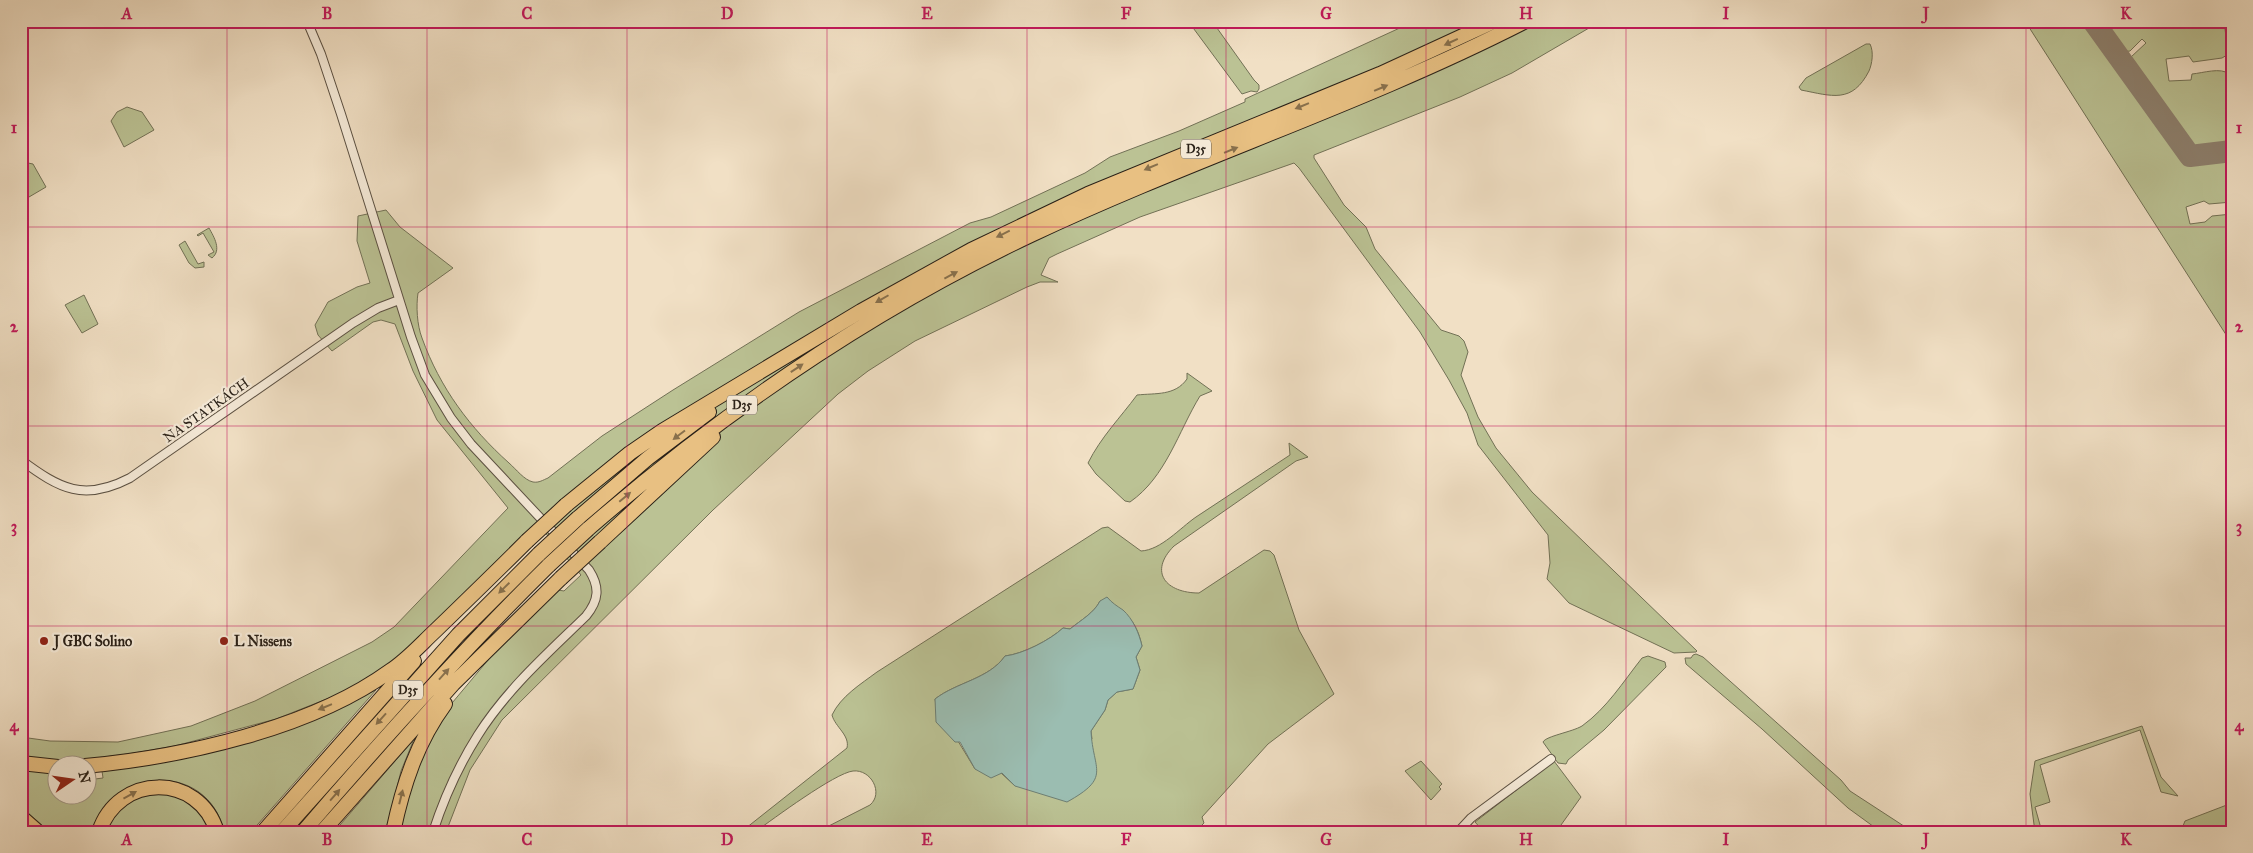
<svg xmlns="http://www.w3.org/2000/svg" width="2253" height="853" font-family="'IM FELL Great Primer',serif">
	<rect width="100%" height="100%" fill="#f1e0c5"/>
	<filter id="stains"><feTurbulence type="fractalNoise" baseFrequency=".004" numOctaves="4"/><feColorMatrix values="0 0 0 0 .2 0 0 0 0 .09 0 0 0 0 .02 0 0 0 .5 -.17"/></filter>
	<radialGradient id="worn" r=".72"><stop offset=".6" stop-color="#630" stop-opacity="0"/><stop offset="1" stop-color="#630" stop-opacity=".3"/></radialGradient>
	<path fill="#bbc294" stroke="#727156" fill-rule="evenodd" d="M1188,21H1212L1254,80L1259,85V89L1257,92L1251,91L1242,94Z
		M1415,21H1601L1512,73L1460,97L1314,155V158L1344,205L1366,227L1375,249L1432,319L1441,330L1459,336L1464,341L1468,352L1461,375L1478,417L1496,448L1532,492L1697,651L1696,652L1674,653L1569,603L1547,579L1550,563L1548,535L1478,445L1467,413L1449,380L1420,332L1299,168L1294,163L1140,217L1057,254L1049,258L1041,275L1058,282H1040L1027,287L915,341L868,371L838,394L713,510L502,720L470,770L446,832H398L411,776L442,715L504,641L558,590L564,591L581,575L537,523L416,646L386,668L347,691L276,719L175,746L128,754L79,760L61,761L21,757V737L50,741L118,742L191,726L255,701L372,642L394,627L508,508L437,420L413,371L395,324L381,320L373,322L332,351L318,335L315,325L328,302L357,287L370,283L357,241L358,216L386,210L400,227L453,268L418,293C416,306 417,325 422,338C440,388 470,428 509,463C516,469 524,480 533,482C539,483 543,480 548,478L602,436L673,390L799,312L970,223L991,217L1085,173L1110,157L1179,131L1245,102V99Z
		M2025,21L2095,22L2096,31L2107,46H2109C2111,57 2126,77 2135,79L2136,85L2142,91V95L2152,105L2171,136L2173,137L2178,133C2174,124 2162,105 2154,101V97L2137,78L2139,76L2130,64L2131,57L2146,43L2142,39L2130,51L2122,52L2100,21H2224L2227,45L2231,46L2228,50L2232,85V144L2227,147L2229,156L2232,158V202L2209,204L2204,201L2186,207L2190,224L2205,222L2212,216L2232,214V344ZM2227,55L2229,74C2221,67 2203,73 2192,74L2191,80L2169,81L2166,59L2189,56L2193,62L2222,58ZM2177,135L2193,147L2192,150L2223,145L2226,146L2228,155C2222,159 2194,158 2184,159L2174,139Z
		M1866,44H1870C1874,52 1872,64 1869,71C1852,104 1832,96 1801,90L1799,87L1806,78Z
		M127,107L142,112L154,130L124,147L111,121L117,112Z
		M28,163L33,164L46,187L29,197L21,184V167Z
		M209,228C214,237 222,250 212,258L208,255L214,252L203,233L198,236L197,235Z
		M185,241L198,264L204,262V267L195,268L189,263L179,245Z
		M84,295L98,324L82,333L65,305Z
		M1187,373L1212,391L1200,396C1178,432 1166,477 1130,502L1125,501L1096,474L1088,463C1101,437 1120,418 1137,395C1156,393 1175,396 1187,379Z
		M1289,443L1308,457L1296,461L1174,546C1148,572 1166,593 1199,593L1264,550L1270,551L1274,555L1299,630L1334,694L1268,744L1202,817L1204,823L1195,832H817L870,805C884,793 871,769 853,771C835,773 773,819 755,832H741L847,748C850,735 835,727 832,715C841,696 861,684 877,672L1102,528L1108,527L1141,551C1161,550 1180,528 1196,517C1227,496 1259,476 1290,455ZM1100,601C1125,610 1136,619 1142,646L1136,657L1140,670L1133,689L1117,692L1108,700L1105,710L1091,731L1092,739L1015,786L1001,773L975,769L936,705L935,699C957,682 989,679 1005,656C1023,654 1050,640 1063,628L1070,629C1081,620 1094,613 1100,601Z
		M1696,654L1703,657L1841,780L1850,791L1913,832H1881L1848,808L1762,729L1686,664L1685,658H1691L1693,655Z
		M1648,656L1665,662L1666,667L1604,730L1568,760L1566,764L1558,763L1543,742C1546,736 1572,732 1582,726C1607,708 1623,682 1642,658Z
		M376,690L251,832H224C209,761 111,765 92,832H50L21,807V769L57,773L58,796H88V772H95V779L103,778L102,771L336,709Z
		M2142,726L2161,777L2178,796L2161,792L2140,730L2040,765L2050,802L2035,807L2042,832H2035L2030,794L2035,761Z
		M414,739L401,771L386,832H334Z
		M1421,761L1442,784L1439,787L1441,789L1431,800L1405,771Z
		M1554,761L1581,797L1556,832H1484L1475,822Z
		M173,793L199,809L213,832H103L105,823L133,796Z
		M2232,803V832H2175L2183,826L2185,821Z"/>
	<path fill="#9bbdb1" stroke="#6d7e73" d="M1107,597C1112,603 1117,606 1123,610C1133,619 1139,633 1142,646L1136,657L1140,670L1133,689L1117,692L1108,700L1105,710L1091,731C1093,771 1112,777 1067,802L1015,786L1002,773L991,778L975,769L960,742H955L936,722L935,699C957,682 989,679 1005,656C1023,654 1050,640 1063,628L1070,629C1081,620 1094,613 1100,601Z"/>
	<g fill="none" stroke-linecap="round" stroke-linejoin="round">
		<path stroke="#8d806e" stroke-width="22" d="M2093,21L2190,156L2232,151"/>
		<defs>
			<path id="street" d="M307,21L321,54L341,114L411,337L425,375L451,418L471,444L589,570C600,587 599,600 586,616C548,653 507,689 478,735C459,765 444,798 433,832
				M21,460C60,489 84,502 130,478L353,323L378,308L399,300
				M1458,832L1471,818L1551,759"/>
			<path id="highway" d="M566,505L630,453L662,431L861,311L971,250L1088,194L1380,74L1495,21
				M578,518L648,458L709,412
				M588,529C723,412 870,311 1031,235C1194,158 1366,103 1526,21
				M600,542L713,437
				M21,763L58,767
				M85,766C182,757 310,729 390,671C407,660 421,644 435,631C466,601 497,571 527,541
				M21,817L38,832
				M99,832C118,773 199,772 217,832
				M263,832L414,661
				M282,832L458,635L539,554
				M303,832C382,740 463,650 549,565
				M322,832L453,684L561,578
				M393,832C403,785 417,742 445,704"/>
		</defs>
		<use href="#street" stroke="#5b5042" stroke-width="10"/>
		<use href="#highway" stroke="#292017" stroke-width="16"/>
		<use href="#street" stroke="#f6ebd9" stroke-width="8"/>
		<use href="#highway" stroke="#e8c082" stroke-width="14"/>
		<defs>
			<path id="highway-bridge" d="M527,541L566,505
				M539,554L578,518
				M549,565L588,529
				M561,578L600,542"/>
		</defs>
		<use href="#highway-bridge" stroke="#292017" stroke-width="16" stroke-linecap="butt"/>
		<use href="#highway-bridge" stroke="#e8c082" stroke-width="14"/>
	</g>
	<defs><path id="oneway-solid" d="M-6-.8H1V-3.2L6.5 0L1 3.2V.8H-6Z" transform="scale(1.25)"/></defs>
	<g fill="#88704c">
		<use href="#oneway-solid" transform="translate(1451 42) rotate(155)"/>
		<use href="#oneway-solid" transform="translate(1381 88) rotate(-23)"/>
		<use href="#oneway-solid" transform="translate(1302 106) rotate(158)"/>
		<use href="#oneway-solid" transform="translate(1231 150) rotate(-22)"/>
		<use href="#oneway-solid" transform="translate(1151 167) rotate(157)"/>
		<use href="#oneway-solid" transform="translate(1003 234) rotate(154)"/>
		<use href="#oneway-solid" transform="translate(951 275) rotate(-28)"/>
		<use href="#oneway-solid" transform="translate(882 299) rotate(150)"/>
		<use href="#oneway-solid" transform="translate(797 368) rotate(-34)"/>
		<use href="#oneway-solid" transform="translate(679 435) rotate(143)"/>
		<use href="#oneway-solid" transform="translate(625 497) rotate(-40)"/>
		<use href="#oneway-solid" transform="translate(504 588) rotate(136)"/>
		<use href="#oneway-solid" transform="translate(444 674) rotate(-48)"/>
		<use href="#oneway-solid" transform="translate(325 707) rotate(158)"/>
		<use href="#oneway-solid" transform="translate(381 719) rotate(132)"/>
		<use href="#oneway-solid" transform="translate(130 795) rotate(-29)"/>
		<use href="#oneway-solid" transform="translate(335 795) rotate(-49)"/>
		<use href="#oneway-solid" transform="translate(401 797) rotate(-76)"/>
	</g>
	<path fill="none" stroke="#c2185b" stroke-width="1" stroke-opacity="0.55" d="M227,21V832M427,21V832M627,21V832M827,21V832M1027,21V832M1226,21V832M1426,21V832M1626,21V832M1826,21V832M2026,21V832M21,227H2232M21,426H2232M21,626H2232"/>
	<g fill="#8f2418" stroke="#f6ebd9" stroke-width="2">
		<circle cx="44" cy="641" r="5"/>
		<circle cx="224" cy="641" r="5"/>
	</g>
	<g text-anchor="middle" stroke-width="4.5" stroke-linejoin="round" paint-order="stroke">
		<g fill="#f6ebd9" stroke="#665d51" stroke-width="1">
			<rect x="1181" y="139.5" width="30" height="19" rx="4"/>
			<rect x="727" y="395.5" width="30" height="19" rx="4"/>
			<rect x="393" y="680.5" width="30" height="19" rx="4"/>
		</g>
		<g font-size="12" font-weight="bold" fill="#292017">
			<text x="1196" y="153">D35</text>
			<text x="742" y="409">D35</text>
			<text x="408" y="694">D35</text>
		</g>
		<g font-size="14" fill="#292017" stroke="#f6ebd9">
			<text transform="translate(206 410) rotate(-35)" y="5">NA STATKÁCH</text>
		</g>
		<g font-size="14" font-weight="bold" fill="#292017" stroke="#f6ebd9" text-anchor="start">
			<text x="54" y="646">J GBC Solino</text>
			<text x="234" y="646">L Nissens</text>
		</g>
	</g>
	<rect width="2253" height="853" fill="none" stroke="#f1e0c5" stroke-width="55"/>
	<g transform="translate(72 780) rotate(77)"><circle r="24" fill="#f6ebd9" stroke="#a49a8b"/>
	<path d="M0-4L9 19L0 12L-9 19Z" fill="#8f2418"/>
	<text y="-8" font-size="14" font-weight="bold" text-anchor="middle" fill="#292017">N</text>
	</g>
	<rect x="28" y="28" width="2198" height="798" fill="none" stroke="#c2185b" stroke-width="2"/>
	<g font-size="16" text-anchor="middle" font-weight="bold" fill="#c2185b">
		<text x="127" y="19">A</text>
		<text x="327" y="19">B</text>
		<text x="527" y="19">C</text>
		<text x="727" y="19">D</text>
		<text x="927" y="19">E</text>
		<text x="1126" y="19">F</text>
		<text x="1326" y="19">G</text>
		<text x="1526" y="19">H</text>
		<text x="1726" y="19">I</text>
		<text x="1926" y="19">J</text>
		<text x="2126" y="19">K</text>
		<text x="14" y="133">1</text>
		<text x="2239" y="133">1</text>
		<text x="14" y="332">2</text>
		<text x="2239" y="332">2</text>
		<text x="14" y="532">3</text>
		<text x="2239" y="532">3</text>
		<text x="14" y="731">4</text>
		<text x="2239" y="731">4</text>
		<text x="127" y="845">A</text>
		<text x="327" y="845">B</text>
		<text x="527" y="845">C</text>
		<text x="727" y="845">D</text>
		<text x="927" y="845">E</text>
		<text x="1126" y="845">F</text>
		<text x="1326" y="845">G</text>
		<text x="1526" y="845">H</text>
		<text x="1726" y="845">I</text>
		<text x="1926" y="845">J</text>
		<text x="2126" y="845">K</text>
	</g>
	<rect width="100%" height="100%" filter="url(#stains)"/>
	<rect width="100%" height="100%" fill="url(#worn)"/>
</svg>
